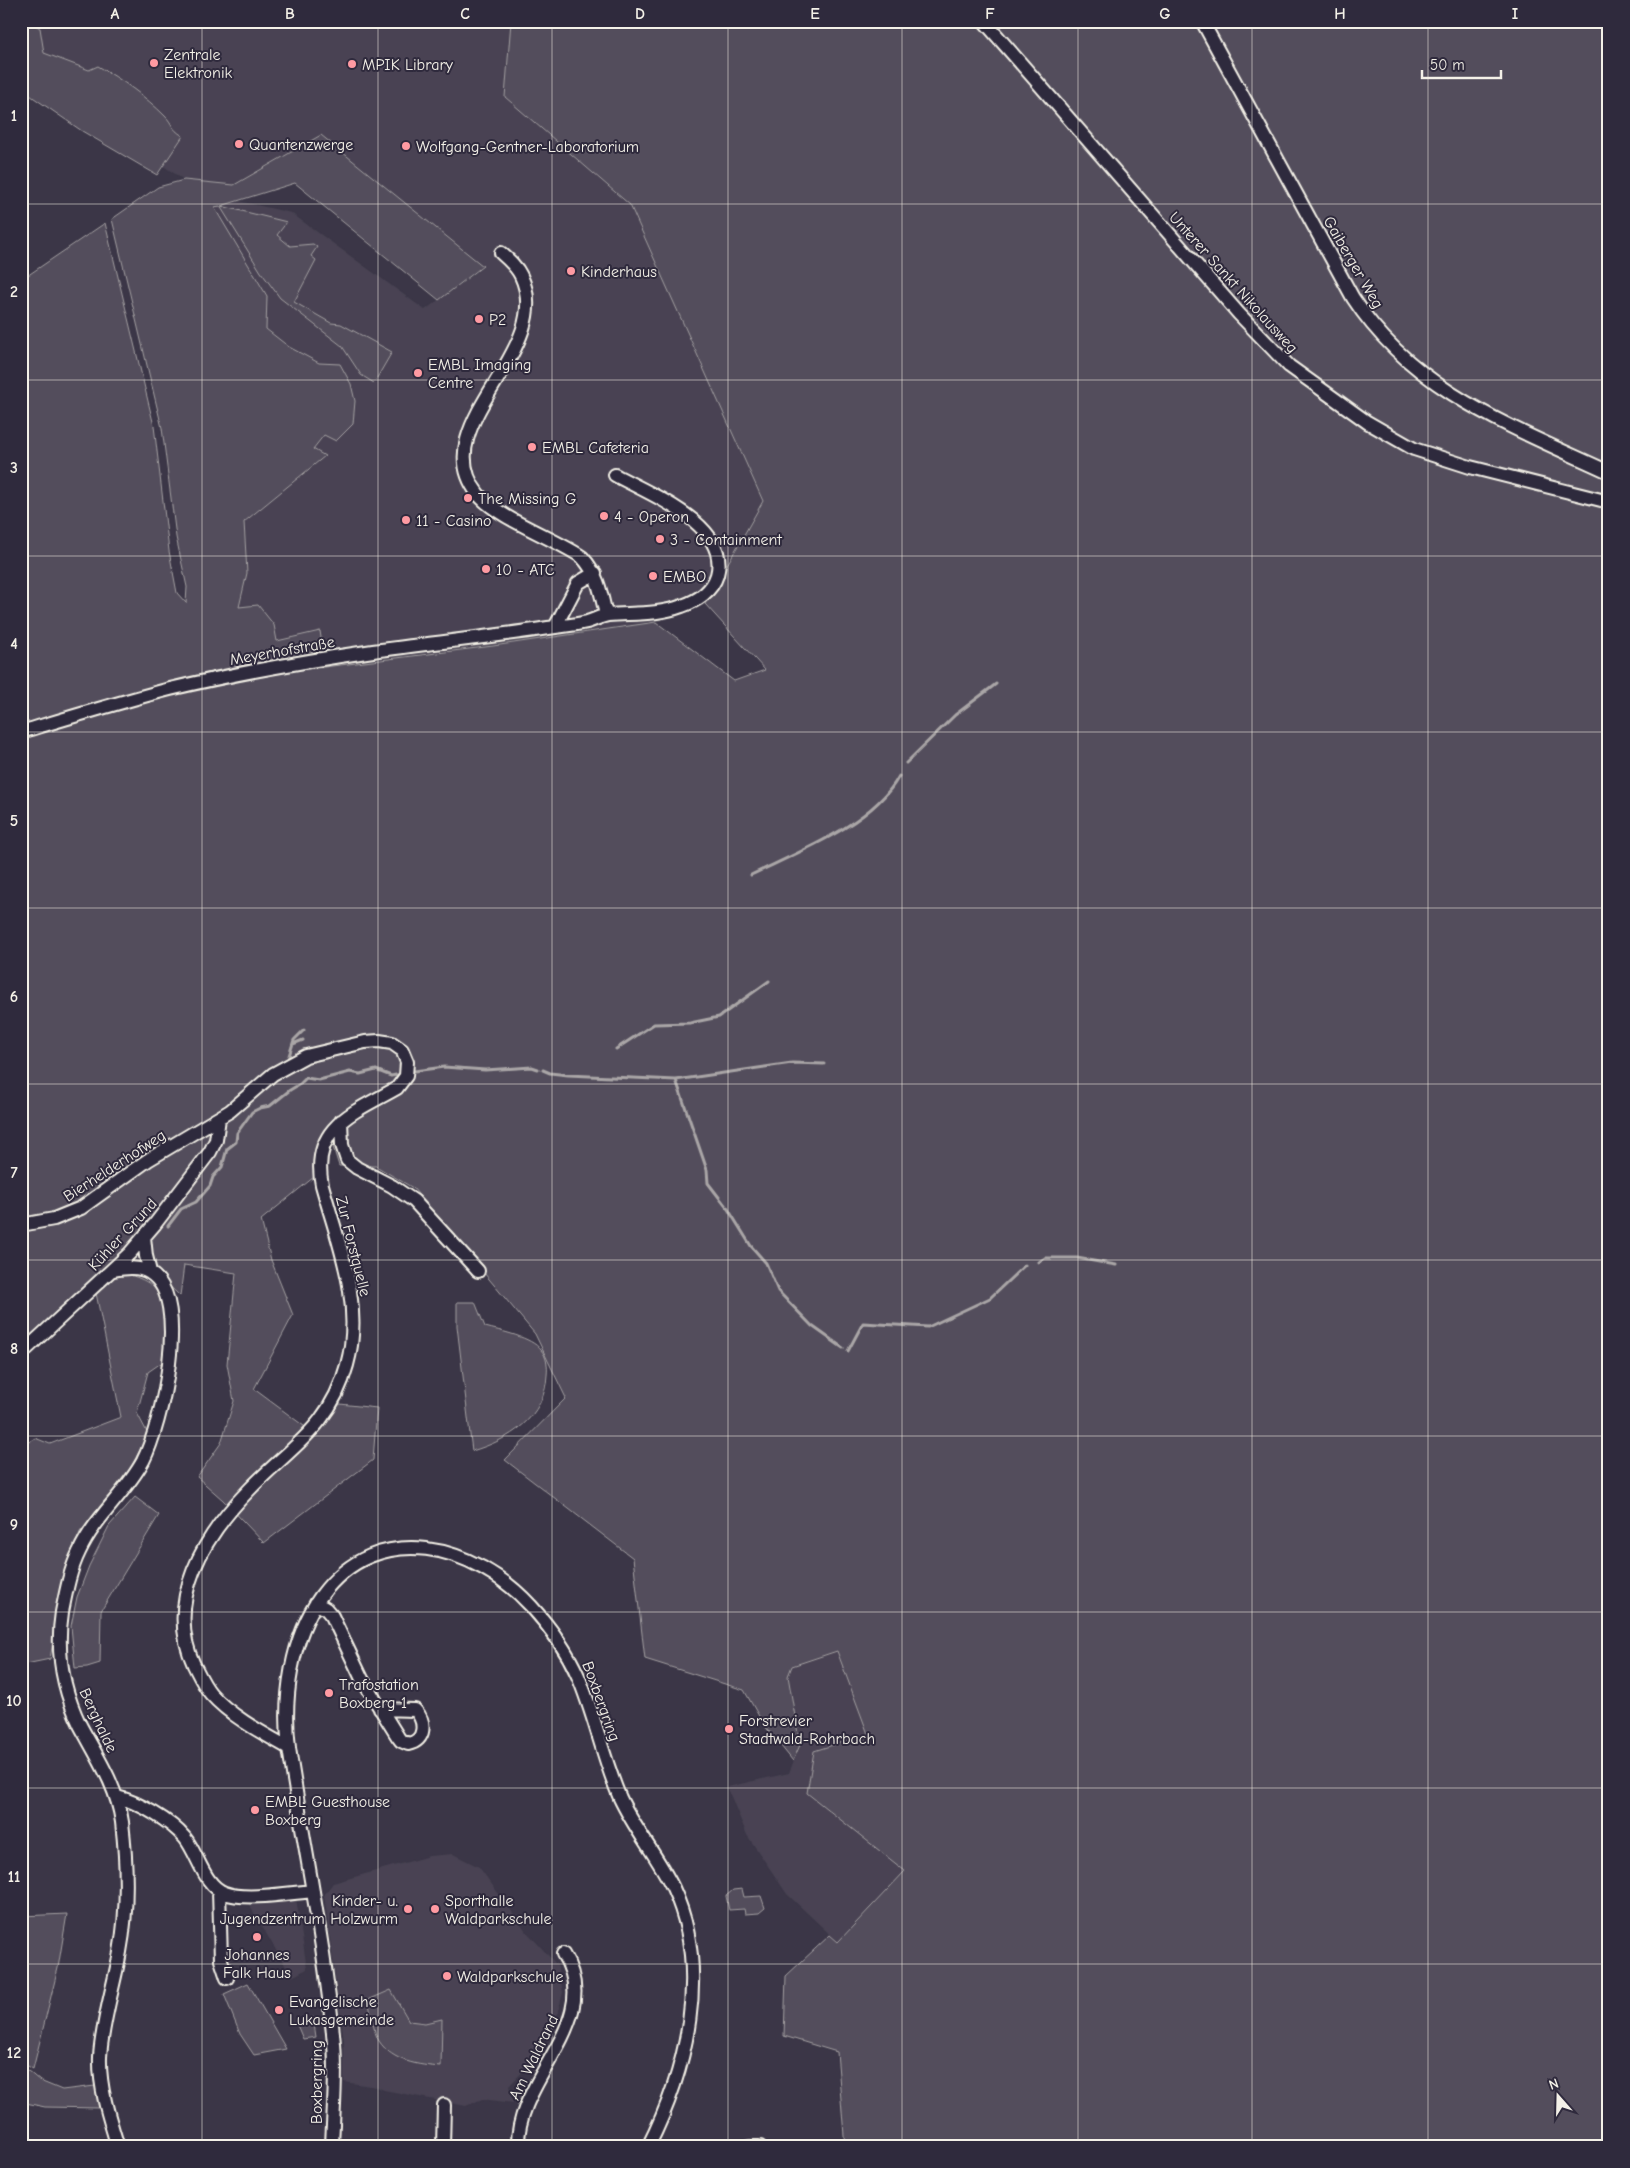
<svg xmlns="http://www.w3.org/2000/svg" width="1630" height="2168" font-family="'Comic Neue',sans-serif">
	<rect width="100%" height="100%" fill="#3b3647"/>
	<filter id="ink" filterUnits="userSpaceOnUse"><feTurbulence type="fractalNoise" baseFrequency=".02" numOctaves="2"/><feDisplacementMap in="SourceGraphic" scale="10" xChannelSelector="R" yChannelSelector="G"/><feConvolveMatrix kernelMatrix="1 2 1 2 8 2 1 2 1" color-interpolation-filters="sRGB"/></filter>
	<g filter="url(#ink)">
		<path fill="#484352" d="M21,21H511L505,97L630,205L763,501L705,604L656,622L493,646L315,669L313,651L276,641L274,625L239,607L247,573L244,522L325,456L313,449L324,435L353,424L237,406L213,207L239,201L291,213L425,310L483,267L321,135L234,185L184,180L21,69Z
			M837,1651L868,1734L814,1751L883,1852L905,1871L838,1942L787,1894L747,1835L727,1787L789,1773L800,1745L788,1676L792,1666Z
			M453,1854L479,1867L526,1931L557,1965L563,1992L558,2013L532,2062L509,2086L513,2103L482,2099L466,2106L384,2090L377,2087L344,2082V2041L324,1895L333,1883L429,1856Z
			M296,1898L307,1969L292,1977L248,1903Z"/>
		<path fill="#534e5c" stroke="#a4a0a2" d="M21,21H28L40,28L44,53L89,70L98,66C122,80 145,96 165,116C174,125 170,128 183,136L157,175L82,131L21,89Z
			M511,21H1609V2147H845L837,2052L784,2036L786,1976L830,1935L838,1942L905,1871L807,1793L814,1751L868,1734L837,1651L792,1666L788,1676L800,1745L793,1761L764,1725L744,1690L645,1659L633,1558L505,1460L566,1398L535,1334L413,1188L376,1166H339L332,1144L314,1177L261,1220L271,1260L293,1315L254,1389L316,1435L340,1404L377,1408L373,1460L264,1543L223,1500L197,1477L221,1443L234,1401L227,1364L236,1273L184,1265L180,1296L153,1270L147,1239L126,1251L21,1345V280L105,223L154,426L169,551L177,593L186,603L187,587L176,537L162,428L112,219L158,187L184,180L234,185L321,135L483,266L439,300L295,183L221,206L287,222L277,235L290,246L313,244L317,247L311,256L316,260L294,302L331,323L341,324L392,352L374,383L361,375L342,346L280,298L261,272L220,206L214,207L267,296L266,329L289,347L319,363L340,364L351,384L355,401L353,424L336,441L324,435L313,449L325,456L244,522L247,573L239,607L258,605L274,625L277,641L320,631L322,644L313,651L316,668L493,646L656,622L734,681L765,670L705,604L763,501L630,205L505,97Z
			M130,1275C139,1278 148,1281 154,1288C168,1303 164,1342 164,1361L148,1372L137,1413L148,1434L128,1473L80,1532L63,1581L50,1659L21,1665V1447L35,1438L50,1444L121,1417L96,1293L116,1276Z
			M457,1302H475L485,1327C500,1331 532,1337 541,1350C547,1357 548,1367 547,1375C545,1418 509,1440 472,1451L457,1326Z
			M135,1497L159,1515L101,1611L100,1663L87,1667L75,1668L71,1626L77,1597L89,1566L109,1526Z
			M742,1889L744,1897L761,1896L765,1908L759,1913L745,1914L744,1909L729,1910L726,1896L733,1890Z
			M67,1914L58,1968L33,2069L21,2062V1916Z
			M248,1983L286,2049L254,2055L240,2034L224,1994Z
			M391,1990L409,2021L425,2023L442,2019L441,2067C418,2065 393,2062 379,2041C373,2032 371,2010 368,2000Z
			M313,2017L316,2037L303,2039L297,2025Z
			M21,2065L40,2081L62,2090L95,2086L100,2108L45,2107L21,2102Z"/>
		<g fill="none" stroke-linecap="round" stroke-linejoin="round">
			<path stroke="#aaa6a7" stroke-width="3" d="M906,763L955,715L996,684
				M751,875C799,852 874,823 899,776
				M293,1044L303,1040
				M616,1049L654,1024L690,1023L719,1017L769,981
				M288,1059L294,1040L304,1030
				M543,1070L550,1073L568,1075L676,1080L792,1063L824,1064
				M414,1071L444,1067L485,1070L532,1067L538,1069
				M676,1080L707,1170L708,1183L728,1209L751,1246L766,1263L778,1291L812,1326L843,1348
				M168,1226L181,1209L196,1202L210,1186L213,1177L222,1167L227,1149L236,1142L237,1133L252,1112L260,1108L270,1106L290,1090L300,1084L306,1078L319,1080L350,1072L360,1074L376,1070L391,1076L401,1074
				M1039,1262L1045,1258H1077L1116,1265
				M848,1351L863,1323L928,1327L990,1298L1025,1265"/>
			<defs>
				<path id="minor" d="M984,21L1239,314L1289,366L1367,422L1414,449L1470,467L1609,502
					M1202,21L1353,298C1413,391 1512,427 1609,472
					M501,253C509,260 517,267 521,276C557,352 423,424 478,494C497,518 554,538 582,557C598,574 601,593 606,615
					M555,627L578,583L595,573
					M21,732C71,717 120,702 170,689C237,673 305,661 373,651C432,643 490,637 548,628C561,626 575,625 587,622C594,620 601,616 608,615C633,613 658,615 682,606C697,601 712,591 717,575C731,525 649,494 615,475
					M341,1121L342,1145L347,1160L357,1168L392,1186L414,1201L478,1271
					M21,1225L54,1219L81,1208L148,1160L230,1111L273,1074L306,1056L365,1042L379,1041L392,1043L402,1050L407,1062L406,1076L397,1088C355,1112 310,1126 322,1185C338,1243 364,1304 347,1365C330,1428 290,1447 249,1490C204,1536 164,1601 194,1665C199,1675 204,1686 211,1694C230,1716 264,1734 289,1748
					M144,1237L146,1256L150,1272
					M113,1270C125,1268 139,1266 150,1273C192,1298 161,1426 143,1461C125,1494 95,1517 79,1552C70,1570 66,1592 62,1612C56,1651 63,1690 80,1725C97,1757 117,1786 122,1822C127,1865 128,1910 120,1952C114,1986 102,2022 100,2057C99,2087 109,2118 118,2147
					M21,1354L130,1253L155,1224L210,1152L216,1140L219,1118
					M316,1603L326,1609L332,1616L362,1679L398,1737L401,1741L408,1744C426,1741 426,1721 415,1710L380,1709
					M117,1797C138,1802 171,1821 185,1838C198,1854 204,1886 225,1893C245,1901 290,1893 313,1891
					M219,1890L221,1960L227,1978
					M332,2147C333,2113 337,2078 334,2044C325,1945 304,1847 289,1748C283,1698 291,1638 321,1596C378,1518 475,1545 531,1606C550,1627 567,1651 578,1676C595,1716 603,1759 620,1798C635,1830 658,1857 673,1888C711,1970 687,2070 648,2147
					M443,2147L444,2105
					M518,2147C515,2078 606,2021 563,1954
					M750,2147H760"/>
			</defs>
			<use href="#minor" stroke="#f4f1e8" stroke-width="16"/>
			<use href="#minor" stroke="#2f2a3d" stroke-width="12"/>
		</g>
	</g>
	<path fill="none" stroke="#f4f1e8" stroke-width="1" stroke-opacity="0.55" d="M202,21V2147M378,21V2147M552,21V2147M728,21V2147M902,21V2147M1078,21V2147M1252,21V2147M1428,21V2147M21,204H1609M21,380H1609M21,556H1609M21,732H1609M21,908H1609M21,1084H1609M21,1260H1609M21,1436H1609M21,1612H1609M21,1788H1609M21,1964H1609"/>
	<g fill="#ff9aa2" stroke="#2f2a3d" stroke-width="2">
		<circle cx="154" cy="63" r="5"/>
		<circle cx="352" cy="64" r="5"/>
		<circle cx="239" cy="144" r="5"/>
		<circle cx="406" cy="146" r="5"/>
		<circle cx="571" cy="271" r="5"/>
		<circle cx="479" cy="319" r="5"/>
		<circle cx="418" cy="373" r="5"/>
		<circle cx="532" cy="447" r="5"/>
		<circle cx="468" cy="498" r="5"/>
		<circle cx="604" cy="516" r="5"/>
		<circle cx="406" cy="520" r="5"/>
		<circle cx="660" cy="539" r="5"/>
		<circle cx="486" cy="569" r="5"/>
		<circle cx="653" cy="576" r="5"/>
		<circle cx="329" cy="1693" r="5"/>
		<circle cx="729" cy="1729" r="5"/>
		<circle cx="255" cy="1810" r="5"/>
		<circle cx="408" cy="1909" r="5"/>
		<circle cx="435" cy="1909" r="5"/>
		<circle cx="257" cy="1937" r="5"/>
		<circle cx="447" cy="1976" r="5"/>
		<circle cx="279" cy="2010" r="5"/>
	</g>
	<g text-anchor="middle" stroke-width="4" stroke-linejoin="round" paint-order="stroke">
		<g font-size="16" fill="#f4f1e8" stroke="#2f2a3d" text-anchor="start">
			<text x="164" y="60">Zentrale<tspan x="164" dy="18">Elektronik</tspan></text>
			<text x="362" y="70">MPIK Library</text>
			<text x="249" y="150">Quantenzwerge</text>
			<text x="416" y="152">Wolfgang-Gentner-Laboratorium</text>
			<text x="581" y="277">Kinderhaus</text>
			<text x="489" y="325">P2</text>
			<text x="428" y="370">EMBL Imaging<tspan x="428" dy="18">Centre</tspan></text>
			<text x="542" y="453">EMBL Cafeteria</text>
			<text x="478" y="504">The Missing G</text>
			<text x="614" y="522">4 - Operon</text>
			<text x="416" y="526">11 - Casino</text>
			<text x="670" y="545">3 - Containment</text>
			<text x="496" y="575">10 - ATC</text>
			<text x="663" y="582">EMBO</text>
			<text x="339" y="1690">Trafostation<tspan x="339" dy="18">Boxberg 1</tspan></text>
			<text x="739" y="1726">Forstrevier<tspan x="739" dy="18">Stadtwald-Rohrbach</tspan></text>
			<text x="265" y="1807">EMBL Guesthouse<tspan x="265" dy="18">Boxberg</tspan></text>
			<text x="398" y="1906" text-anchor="end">Kinder- u.<tspan x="398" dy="18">Jugendzentrum Holzwurm</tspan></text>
			<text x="445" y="1906">Sporthalle<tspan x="445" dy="18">Waldparkschule</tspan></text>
			<text x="257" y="1960" text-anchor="middle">Johannes<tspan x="257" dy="18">Falk Haus</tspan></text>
			<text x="457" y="1982">Waldparkschule</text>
			<text x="289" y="2007">Evangelische<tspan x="289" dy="18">Lukasgemeinde</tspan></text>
		</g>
		<g font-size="16" fill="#f4f1e8" stroke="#2f2a3d">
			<text transform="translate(1354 262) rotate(60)" y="6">Gaiberger Weg</text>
			<text transform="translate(1234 282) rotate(48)" y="6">Unterer Sankt Nikolausweg</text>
			<text transform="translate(282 650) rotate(-10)" y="6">Meyerhofstraße</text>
			<text transform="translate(114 1165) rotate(-33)" y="6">Bierhelderhofweg</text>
			<text transform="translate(122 1234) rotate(-47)" y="6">Kühler Grund</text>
			<text transform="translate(354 1246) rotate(76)" y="6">Zur Forstquelle</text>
			<text transform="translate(602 1701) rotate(70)" y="6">Boxbergring</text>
			<text transform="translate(99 1720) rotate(65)" y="6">Berghalde</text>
			<text transform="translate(533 2057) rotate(-64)" y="6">Am Waldrand</text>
			<text transform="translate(316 2082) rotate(-90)" y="6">Boxbergring</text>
		</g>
	</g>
	<rect width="1630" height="2168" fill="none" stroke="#2f2a3d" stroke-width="55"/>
	<g transform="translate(1558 2096) rotate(340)" stroke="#2f2a3d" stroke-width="4" paint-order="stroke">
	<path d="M0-4L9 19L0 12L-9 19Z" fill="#f4f1e8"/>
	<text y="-8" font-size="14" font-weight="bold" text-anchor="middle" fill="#f4f1e8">N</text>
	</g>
	<path d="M1422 70v8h79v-8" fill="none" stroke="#f4f1e8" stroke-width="2.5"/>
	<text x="1430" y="70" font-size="15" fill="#f4f1e8" stroke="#2f2a3d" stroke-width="4" paint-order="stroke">50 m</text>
	<rect x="28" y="28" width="1574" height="2112" fill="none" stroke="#f4f1e8" stroke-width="2"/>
	<g font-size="16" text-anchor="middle" font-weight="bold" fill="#f4f1e8">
		<text x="115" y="19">A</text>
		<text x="290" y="19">B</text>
		<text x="465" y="19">C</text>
		<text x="640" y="19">D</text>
		<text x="815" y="19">E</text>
		<text x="990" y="19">F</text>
		<text x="1165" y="19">G</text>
		<text x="1340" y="19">H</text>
		<text x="1515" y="19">I</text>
		<text x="14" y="121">1</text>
		<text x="14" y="297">2</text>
		<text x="14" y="473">3</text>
		<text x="14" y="649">4</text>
		<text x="14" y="826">5</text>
		<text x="14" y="1002">6</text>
		<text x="14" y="1178">7</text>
		<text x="14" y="1354">8</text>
		<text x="14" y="1530">9</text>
		<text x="14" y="1706">10</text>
		<text x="14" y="1882">11</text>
		<text x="14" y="2058">12</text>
	</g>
</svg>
